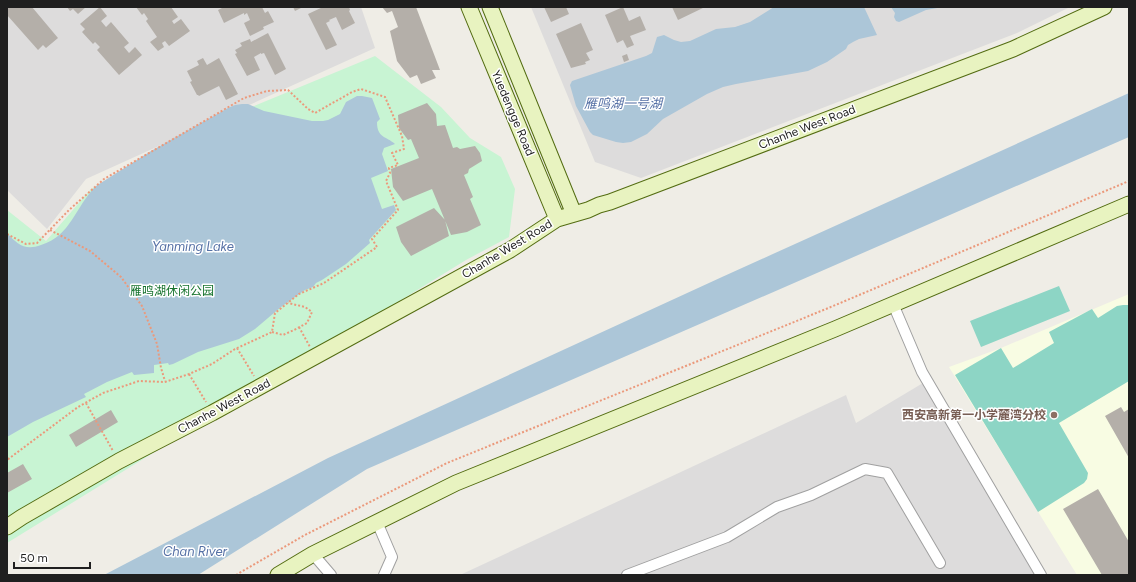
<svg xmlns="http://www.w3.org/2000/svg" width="1136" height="582" font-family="Figtree,'Noto Sans SC',sans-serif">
	<rect width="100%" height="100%" fill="#efede6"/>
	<path fill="#dddcdc" d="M7,7H361L375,48L86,179L47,229L7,190Z
		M531,7H1070L1017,33L641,178L595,162Z
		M923,383L1037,575H460L846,395L856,423Z"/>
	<path fill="#f8fce3" d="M1129,294V575H1077L949,367L1001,348Z"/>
	<path fill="#c8f4d3" d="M375,56L441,107L470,138L501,157L515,189L509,237L466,260L7,543V210L46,241L91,189L242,111Z"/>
	<path fill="#8dd5c5" d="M1059,286L1070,311L981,347L970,321Z
		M1123,305H1129V381L1059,423L1088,473L1087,479L1084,483L1038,512L955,375L1001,348L1013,368L1054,343L1049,332L1092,309L1098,318L1117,306Z"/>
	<path fill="#acc6d8" d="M774,7H864L877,35L859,39L853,42L848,45L846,49L827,62L808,71L736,84L723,87L707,94L663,119L647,134L631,142L623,143L616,142L593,135L590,132L576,106L570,85L572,81L646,56L652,53L657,37L664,35L674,40L681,42L690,41L716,29L735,27L750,22Z
		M891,7H943L926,10L899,22L896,21L894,17L895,13Z
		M1129,93V137L367,469L198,575H104L328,458L722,277Z
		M357,96H362L372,98L380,119L377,122C377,138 386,136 395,144L384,148L382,154L388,171L371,178L382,209L394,205L396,210L369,240L370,243L346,264L322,280L316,283L313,287L305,290L281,307L255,329L239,339L198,352L173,364L169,365L168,363L154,365V373L134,375L132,372L107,382L84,394L86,397L33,422L7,437V233C17,244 25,251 41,245C71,236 75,207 96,186L151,151L228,108L235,105L242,104H248L264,111L312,121H323L328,120L340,114L346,102Z"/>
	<path fill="#b4afa9" d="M7,7H32L58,38L46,48L43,45L38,50L7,15Z
		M67,7H86L78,14L73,9L70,11Z
		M100,7L107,16L101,21L106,27L111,22L129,43L124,47L129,53L135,47L142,55L119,75L97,50L100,47L95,42L93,44L82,32L85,29L80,24Z
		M136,7H171L178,17L172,21L174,24L181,19L190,31L169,46L165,41L162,43L164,47L158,51L150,42L157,37L146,21L148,19L144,13L142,15Z
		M224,7H262L265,13L268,11L274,22L263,27L264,29L250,36L244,23L250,20L247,13L244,15V13L224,23L218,10Z
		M293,7H303L295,11Z
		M323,7H349L350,10L349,11L355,23L342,30L336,17L329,20L330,21L326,23L337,45L326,50L308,14Z
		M382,7H416L440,70H432L436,78L421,84L417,75L410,78L397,61L390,31L398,27L392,11L387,13Z
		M544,7H566L569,14L551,22Z
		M623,7L629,21L640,16L646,30L630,36L634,45L627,48L623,40L617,43L605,15Z
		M672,7H705L678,20Z
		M581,23L593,50L586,53L590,60L585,62L586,64L571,68L556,34Z
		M268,33L286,69L275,75L264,53L261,54V53L254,57L260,70L247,76L235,54L237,53L235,50L242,46L240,43L250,39L251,42Z
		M627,54L629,60L624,62L622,56Z
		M203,58L207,65L219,58L238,94L226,100L219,86L199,96L198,95H197L190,82L192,81L187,71L199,65L197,61Z
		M427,103L436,114L437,126L445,125L453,148L457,147L460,149L475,146L480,153L482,161L469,169L468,173L464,175L473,197L470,199L481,225L467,232L451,235L432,189L403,201L393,187L391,169L419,158L411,139L408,140L399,128L398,115Z
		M434,208L445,220L449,236L411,256L401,242L396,227Z
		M1121,407L1124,412L1129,409V458L1105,416Z
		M111,410L118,422L76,447L69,435Z
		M23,464L32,479L7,493V473Z
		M1098,489L1129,542V575H1102L1063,509Z"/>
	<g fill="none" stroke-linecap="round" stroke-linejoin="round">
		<defs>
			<path id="street" d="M893,304L922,372L1041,575
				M377,522L392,557L384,575
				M313,554L331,575
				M627,575L727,537L777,507L811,495L865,469L887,473L940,563"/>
			<path id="secondary" d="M469,7L557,219
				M490,7L574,214
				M7,527L22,517L119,461L212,413L510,250L557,219L588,210L599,205L610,202L1013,49L1104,7
				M278,575L313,554L456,483L835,329L1129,204"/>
		</defs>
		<use href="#street" stroke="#a0a0a0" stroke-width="12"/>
		<use href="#secondary" stroke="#536c11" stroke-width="17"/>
		<path stroke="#eb997b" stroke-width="2" stroke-dasharray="2 2" stroke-linecap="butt" d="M50,230L90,251L121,277L142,306L157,344L161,368L165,381
			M7,234L26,244L37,243L69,210L104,179L244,98L267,91L288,90L308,109L315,113L352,92L361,89L385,97L402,136L404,149L392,153L398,165L389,168L390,173L386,181L398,210L372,239L377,247L324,283L299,294L275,313L272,332L235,349L212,364L189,374L165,382L139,381L103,393L78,407L7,460
			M299,327L310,347
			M272,332L283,335L294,330L307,323L312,312L305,307L288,303
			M237,348L254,376
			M189,374L206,402
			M86,403L113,451
			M236,575L303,536L447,463L826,309L1129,181"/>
		<use href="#street" stroke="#fff" stroke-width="10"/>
		<use href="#secondary" stroke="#e8f3c0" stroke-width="15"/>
	</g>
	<circle fill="#8d6e63" stroke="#fff" stroke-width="1.5" cx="1054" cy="415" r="4"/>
	<g text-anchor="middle" stroke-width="3" stroke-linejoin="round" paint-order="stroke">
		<g font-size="12" fill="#1f1f1f" stroke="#fff">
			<text transform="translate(513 113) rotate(67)" y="4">Yuedengge Road</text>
			<text transform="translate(807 127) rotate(-21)" y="4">Chanhe West Road</text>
			<text transform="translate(507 249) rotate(-31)" y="4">Chanhe West Road</text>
			<text transform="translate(224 406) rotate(-28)" y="4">Chanhe West Road</text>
		</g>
		<g font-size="12" fill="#17732e" stroke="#fff">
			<text x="172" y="295">雁鸣湖休闲公园</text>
		</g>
		<g font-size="12" font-weight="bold" fill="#785e54" stroke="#fff" text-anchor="end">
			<text x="1046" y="419">西安高新第一小学麓湾分校</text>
		</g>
		<g font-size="13" font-style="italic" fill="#5570a5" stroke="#fff">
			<text x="623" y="108">雁鸣湖一号湖</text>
			<text x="193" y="251">Yanming Lake</text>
			<text x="195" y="556">Chan River</text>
		</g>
	</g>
	<rect width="1136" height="582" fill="none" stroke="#1f1f1f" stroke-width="16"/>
	<path d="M14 562v6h76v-6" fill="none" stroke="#1f1f1f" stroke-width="2"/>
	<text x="20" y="562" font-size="12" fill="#1f1f1f" stroke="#ffffff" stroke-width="3" paint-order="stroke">50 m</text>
</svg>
